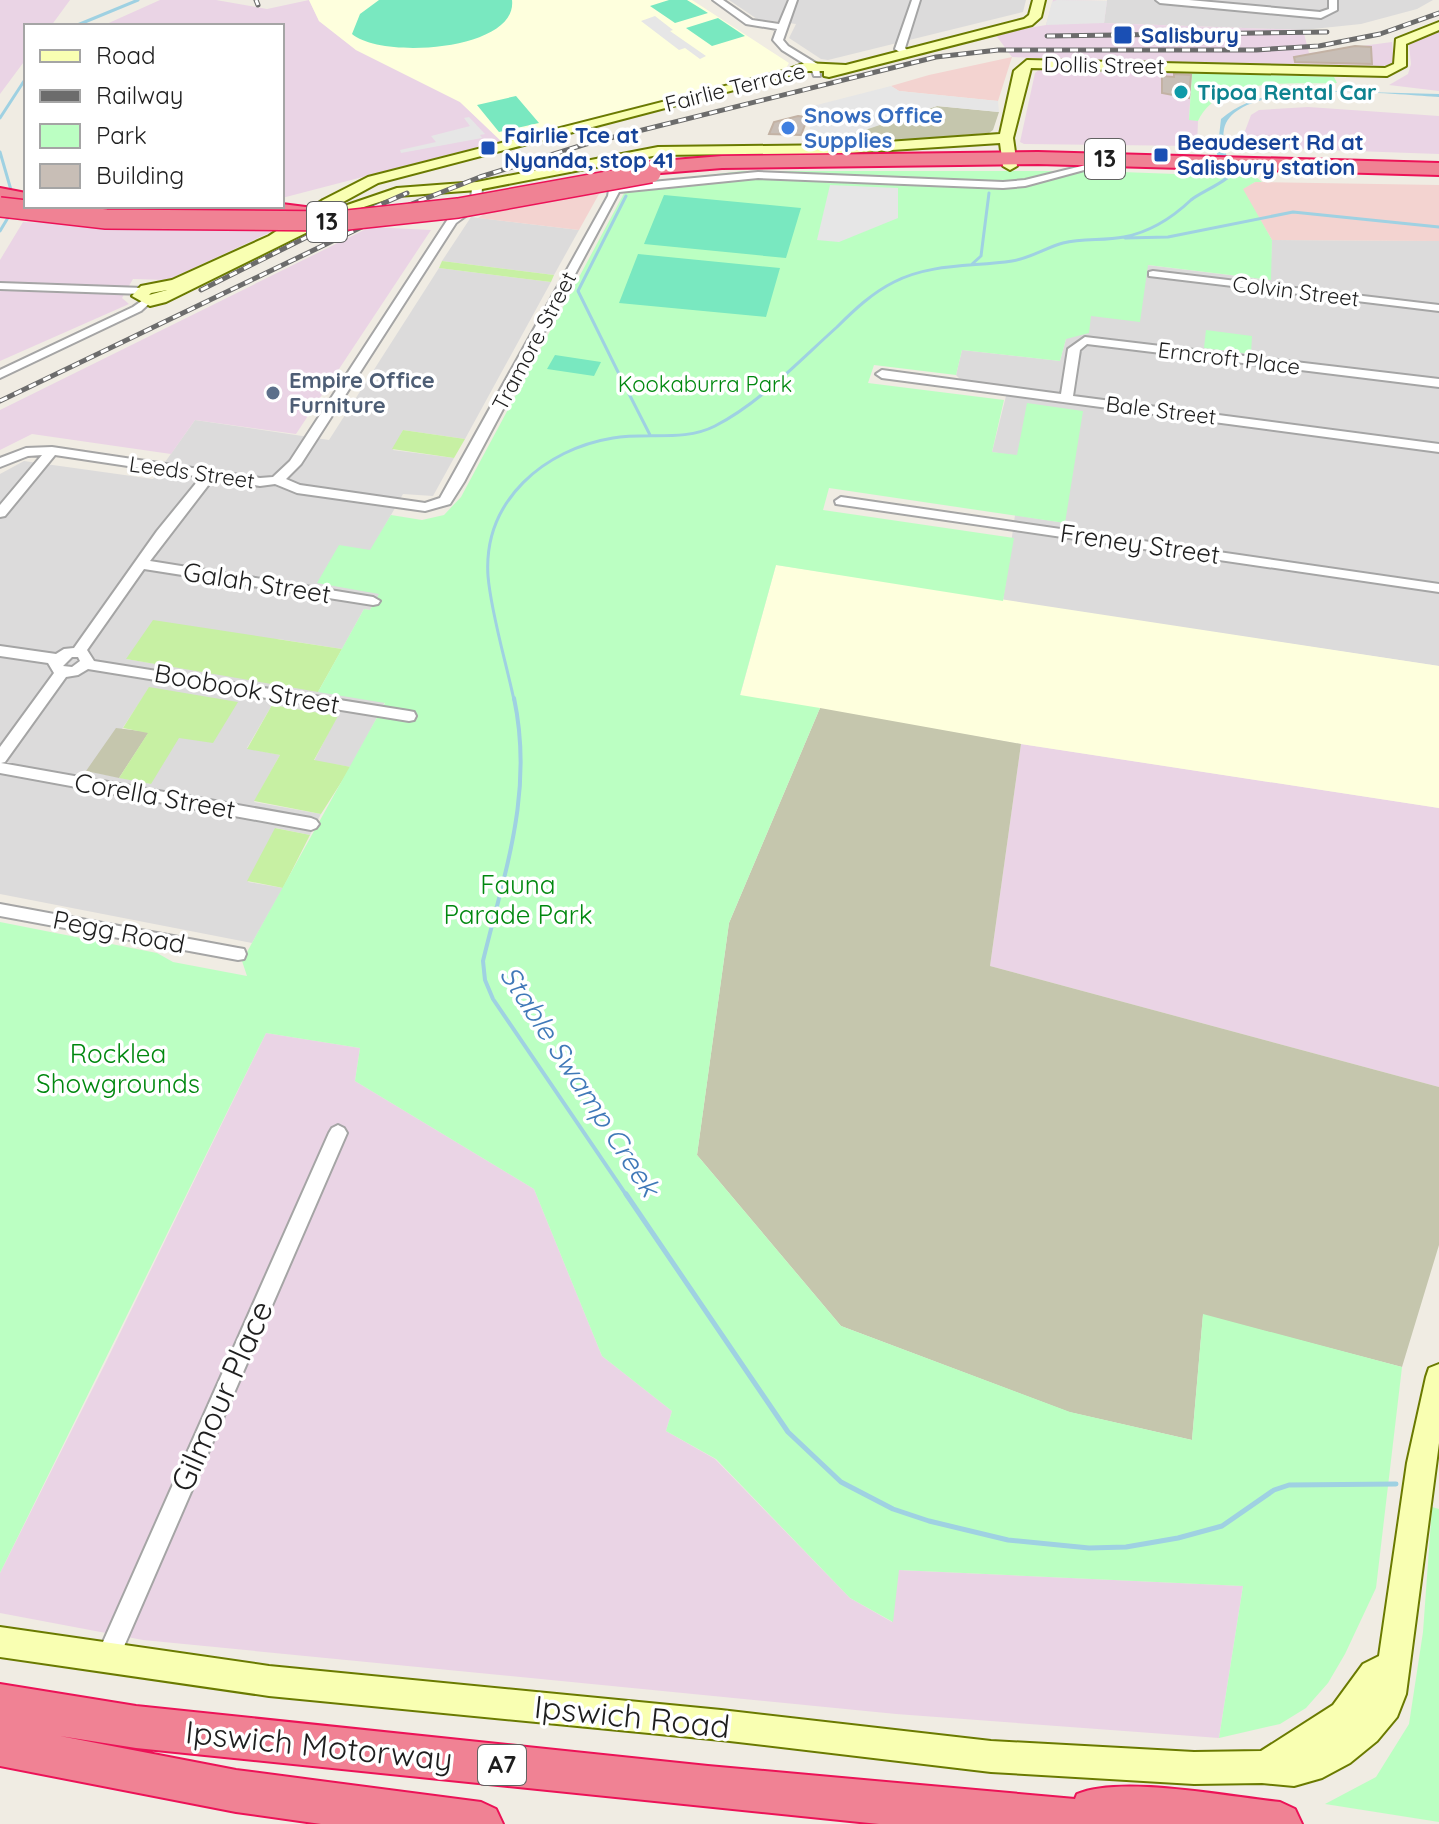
<svg xmlns="http://www.w3.org/2000/svg" width="1439" height="1824" font-family="Quicksand,sans-serif">
	<rect width="100%" height="100%" fill="#f0ece3"/>
	<path fill="#dcdbdb" fill-rule="evenodd" d="M729,0H1026L1023,12L828,60L821,59L789,38L796,24L757,19Z
		M1107,0H1433L1417,9L1361,24L1303,30L1104,23Z
		M471,217L579,230L554,275L442,261Z
		M1272,240L1439,241V666L1003,601L1015,515L1065,523L1017,456L992,452L1008,388L962,381L956,375L962,350L1060,361L1066,339L1147,265L1270,280Z
		M439,268L551,282L465,439L403,430L393,450L454,458L433,496L403,494L371,550L318,583L380,593L370,610L364,609L342,649L278,639L126,659L385,702L351,767L314,761L337,716L272,705L247,748L280,755L254,802L321,814L310,835L276,828L248,882L283,888L252,943L0,894V474L24,461L153,479L195,420L329,440ZM149,688L151,784L87,771L122,729Z"/>
	<path fill="#f3d3d0" d="M1012,57L998,101L899,91L891,86L929,75Z
		M1255,182L1439,185V241L1272,240L1242,189Z
		M578,191L599,194L579,230L478,218L491,209Z"/>
	<path fill="#ead4e5" d="M0,0H70L51,26H26V59L0,94Z
		M160,0H216L267,9L309,0L319,21L356,50L460,102L501,141L282,198V26H102Z
		M1053,0L1107,1L1104,23L1303,30L1309,53L1392,42L1394,63L1373,69L1012,57L995,34L1046,25Z
		M1439,32V91L1389,85L1408,74L1411,64L1409,44Z
		M1040,69L1192,73L1189,119L1198,121L1197,146L1024,144L1020,142L1035,73Z
		M1308,107L1439,116V154L1239,147L1251,115L1259,110Z
		M23,222L273,231L168,280L133,279L122,298L129,304L0,361V260Z
		M370,227L431,230L296,434L195,420L171,454L32,434L0,450V410Z
		M1021,744L1439,808V1087L990,966Z
		M266,1033L360,1048L355,1081L534,1189L602,1356L672,1411L666,1431L715,1459L850,1598L892,1622L898,1570L1243,1586L1219,1738L896,1714L143,1640L0,1613V1573L106,1362Z"/>
	<path fill="#feffdd" d="M309,0H692L789,63L786,68L501,141L460,102L356,50L319,21Z
		M776,565L1439,666V808L1021,744L740,696Z"/>
	<path fill="#c5c6ad" d="M937,106L999,112L993,130L989,133L863,143H821Z
		M820,708L1021,744L990,966L1439,1087V1245L1402,1367L1203,1315L1192,1440L1069,1412L841,1326L697,1155L729,923Z
		M116,728L149,732L119,778L86,771Z"/>
	<path fill="#c7f0a3" d="M442,261L554,275L551,282L439,268Z
		M403,430L465,439L454,458L392,449Z
		M153,620L342,649L318,692L126,659Z
		M149,687L238,702L213,743L179,738L151,784L119,778L148,733L123,728Z
		M272,705L338,716L314,760L351,767L321,814L254,801L280,755L247,749Z
		M275,828L310,835L283,888L247,881Z"/>
	<path fill="#bbffc2" d="M1192,73L1334,77L1337,83C1294,85 1219,75 1198,121L1189,120Z
		M743,171H1095L1256,177L1262,182H1255L1243,189L1272,240L1271,280L1148,265L1140,322L1091,316L1089,333L1066,339L1060,361L962,350L956,375L874,365L868,383L1004,400L992,452L1017,455L1027,403L1083,411L1065,523L829,488L823,510L1014,538L1003,601L776,565L740,695L820,708L729,923L697,1155L841,1326L1070,1412L1192,1440L1203,1314L1402,1367L1376,1588L1345,1654L1328,1683L1306,1708L1280,1724L1219,1738L1243,1586L899,1570L893,1622L850,1598L716,1459L666,1431L672,1411L602,1356L534,1189L355,1081L360,1048L266,1033L0,1573V922L157,953L173,962L247,976L242,961L385,703L318,692L364,609L370,610L379,594L317,583L339,545L370,550L391,515L422,520L444,515L461,497L629,184Z
		M1206,330L1252,336L1251,354L1204,348Z
		M1432,1507L1439,1509V1822L1325,1804L1376,1777L1409,1724L1423,1632Z"/>
	<path fill="#79e8c0" d="M379,0H512C518,50 383,60 352,34L360,14Z
		M669,0H687L708,13L675,23L650,6Z
		M718,18L745,36L712,46L686,28Z
		M516,96L539,123L499,132L477,105Z
		M664,195L801,208L786,258L644,244Z
		M638,254L780,268L766,317L619,303Z
		M555,355L601,362L594,376L547,369Z"/>
	<path fill="#e6e6e6" d="M1057,0L1107,1L1104,23L1046,25L1052,2Z
		M655,16L673,30L670,31L706,56L700,59L685,48L679,50L641,21Z
		M891,86L899,91L998,101L999,112L937,106L850,135L821,143H806L813,115L805,108Z
		M469,117L485,134L480,135L482,138L401,153L400,150L436,142L431,136L470,126L464,118Z
		M830,185L898,188V218L839,242L817,240Z"/>
	<path fill="#9fd1e2" d="M1325,91L1439,94V97C1399,95 1236,76 1224,129C1221,145 1229,161 1232,177L1223,176L1217,154L1221,119C1252,93 1286,92 1325,91Z"/>
	<g fill="none" stroke-linecap="round" stroke-linejoin="round">
		<path stroke="#9fd1e2" stroke-width="3" d="M75,26L138,0
			M0,118L26,78
			M0,152L11,190
			M0,231L9,216
			M1125,238L1168,237L1293,212L1439,227
			M971,265L981,256L989,193
			M622,380L578,291L626,196
			M624,384L650,435
			M514,700C506,662 491,613 488,576C483,500 545,449 613,438C647,432 684,442 715,426C760,403 799,361 837,327C854,310 872,293 894,282C931,263 972,267 1012,261C1031,258 1045,248 1063,243C1083,238 1104,241 1124,237C1150,232 1172,218 1191,200C1198,194 1217,186 1227,178"/>
		<path stroke="#9fd1e2" stroke-width="4" d="M514,698C534,792 505,870 483,961L485,980L493,999L627,1196"/>
		<path stroke="#9fd1e2" stroke-width="5" d="M626,1194L788,1432L841,1482L893,1509L929,1521L1008,1540L1089,1548L1126,1547L1178,1538L1222,1526L1274,1490L1289,1485L1396,1484"/>
	</g>
	<path fill="#c8beb6" stroke="#c3b2a4" stroke-width="2" d="M1355,46L1371,47L1372,64L1295,62L1294,57Z
		M1174,74L1191,75L1189,98L1162,93V76L1174,77Z
		M798,116L808,117L801,135L769,134L774,122Z"/>
	<g fill="none" stroke-linecap="round" stroke-linejoin="round">
		<defs>
			<path id="street" d="M713,0H723L752,20L779,24L789,0H797L783,40L788,46L819,65L820,76H814L811,68L782,50L773,40L777,29L746,24Z
				M912,0H920L905,48L909,52L904,55L895,49Z
				M1156,0H1189L1320,12L1329,9V0H1337V10L1321,18L1160,3Z
				M599,159H607L620,185L758,172L1003,182L1025,180L1094,163L1099,166L1025,186L1003,188L758,178L619,192L464,482L450,504L425,511L297,493L275,484L260,486L213,479L150,561L373,597L380,601L378,604L373,605L144,569L87,650L94,661L409,711L414,712L416,716L414,720L409,721L88,669L78,675L66,677L5,762L1,763L311,818L316,820L319,824L316,828L311,830L0,773V747L54,673L48,663L0,656V646L56,654L64,649L74,648L157,531L201,477L55,455L5,516L0,517V505L42,455L28,456L0,467V458L26,448L52,447L260,478L273,477L290,461L448,219L471,204L472,186L477,183L482,186L481,205L456,223L301,464L286,479L300,485L425,503L440,498L608,196L610,184L598,161ZM72,657H78L80,661L72,667L63,666Z
				M1153,271L1439,305V311L1149,276V272Z
				M0,283L143,288L149,291L143,294L0,289Z
				M146,298L152,301L141,311L0,378V370L133,307Z
				M1085,337L1439,379V387L1087,344L1080,350L1073,396L1439,444V452L882,378L876,374L882,370L1061,394L1068,349Z
				M841,497L1439,584V592L836,504L835,501Z
				M0,904L238,948L244,949L246,954L244,959L238,960L0,916Z
				M338,1125L344,1128L347,1133L115,1667L107,1670L99,1667L96,1659L99,1651L329,1133L332,1128Z"/>
			<path id="secondary" d="M1033,0H1045L1041,17L1032,25L829,77L824,76V71H807L378,183L321,214L397,188L477,182L658,147L845,145L1000,134L1014,71L1027,60L1385,68L1394,64L1396,39L1439,22V30L1406,44V66L1387,76L1031,68L1013,138L1017,166L1010,170L1003,166L1000,143L845,153L658,155L477,190L398,196L348,212L166,302L150,306L132,296L141,286L172,280L269,236L323,200L368,177L784,71L805,63L846,65L1024,19L1029,15ZM167,290L149,295L151,293Z
				M1439,1364V1443L1406,1694L1397,1717L1377,1741L1350,1763L1322,1778L1294,1786L1262,1783L1194,1784L991,1772L721,1740L269,1696L0,1657V1627L269,1666L721,1710L991,1741L1194,1752L1261,1751L1333,1705L1363,1664L1379,1656L1407,1463L1426,1377L1429,1368Z"/>
			<path id="highway" d="M1038,152L1439,163V175L1038,164L722,168L649,174L639,168L649,162L722,156Z
				M0,188L26,193V205L0,200Z
				M282,204L329,210L339,216L329,222L298,216L72,212L62,206Z
				M0,1684L136,1706L708,1766L1075,1799L1077,1794C1122,1775 1229,1797 1280,1802L1295,1809L1302,1824H879L136,1748L60,1736L236,1770L481,1802L496,1809L503,1824H321L236,1812L0,1766Z"/>
		</defs>
		<use href="#street" stroke="#a5a5a5" stroke-width="4"/>
		<use href="#secondary" stroke="#6a7a00" stroke-width="4"/>
		<use href="#highway" stroke="#ec1257" stroke-width="4"/>
		<use href="#street" fill="#fff" fill-rule="evenodd"/>
		<use href="#secondary" fill="#f9ffb2" fill-rule="evenodd"/>
		<use href="#highway" fill="#f08294" fill-rule="evenodd"/>
		<defs>
			<path id="rail" d="M256,0L258,5
				M1047,36L1327,32
				M201,290L311,235L407,193
				M0,401L399,209L480,177L586,144L936,57L998,50H1256L1319,46L1380,34L1439,13"/>
		</defs>
		<use href="#rail" stroke="#6c6c6c" stroke-width="5"/>
		<use href="#rail" stroke="#fff" stroke-width="3" stroke-dasharray="8" stroke-linecap="butt"/>
		<defs>
			<path id="highway-bridge" d="M0,207L106,219L338,221L458,208L651,173"/>
		</defs>
		<use href="#highway-bridge" stroke="#ec1257" stroke-width="22" stroke-linecap="butt"/>
		<use href="#highway-bridge" stroke="#f08294" stroke-width="19"/>
	</g>
	<g fill="#1a4fb4" stroke="#fff" stroke-width="3">
		<rect x="1113" y="25" width="20" height="20" rx="4"/>
		<rect x="480" y="140" width="16" height="16" rx="4"/>
		<rect x="1153" y="147" width="16" height="16" rx="4"/>
	</g>
	<circle fill="#0f9aa8" stroke="#fff" stroke-width="3" cx="1181" cy="92" r="8"/>
	<circle fill="#3f7fe0" stroke="#fff" stroke-width="3" cx="788" cy="128" r="8"/>
	<circle fill="#5c6f8a" stroke="#fff" stroke-width="3" cx="273" cy="393" r="8"/>
	<g text-anchor="middle" stroke-width="7" stroke-linejoin="round" paint-order="stroke">
		<g font-size="22" font-weight="bold" fill="#164399" stroke="#fff" text-anchor="start">
			<text x="1141" y="43">Salisbury</text>
			<text x="504" y="143">Fairlie Tce at<tspan x="504" dy="25">Nyanda, stop 41</tspan></text>
			<text x="1177" y="150">Beaudesert Rd at<tspan x="1177" dy="25">Salisbury station</tspan></text>
		</g>
		<g font-size="22" fill="#1e1e1e" stroke="#fff">
			<text transform="translate(1104 65) rotate(1)" y="8">Dollis Street</text>
			<text transform="translate(735 87) rotate(-14)" y="8">Fairlie Terrace</text>
			<text transform="translate(1296 291) rotate(7)" y="8">Colvin Street</text>
			<text transform="translate(534 341) rotate(-62)" y="8">Tramore Street</text>
			<text transform="translate(1229 358) rotate(7)" y="8">Erncroft Place</text>
			<text transform="translate(1161 410) rotate(7)" y="8">Bale Street</text>
			<text transform="translate(192 472) rotate(8)" y="8">Leeds Street</text>
		</g>
		<g font-size="22" font-weight="bold" fill="#0d838f" stroke="#fff" text-anchor="start">
			<text x="1197" y="100">Tipoa Rental Car</text>
		</g>
		<g font-size="22" font-weight="bold" fill="#366cbe" stroke="#fff" text-anchor="start">
			<text x="804" y="123">Snows Office<tspan x="804" dy="25">Supplies</tspan></text>
		</g>
		<g font-size="22" font-weight="bold" fill="#4e5e75" stroke="#fff" text-anchor="start">
			<text x="289" y="388">Empire Office<tspan x="289" dy="25">Furniture</tspan></text>
		</g>
		<g font-size="22" fill="#00880f" stroke="#fff">
			<text x="705" y="392">Kookaburra Park</text>
		</g>
		<g fill="#fff" stroke="#626262" stroke-width="2">
			<rect x="1085" y="139" width="40" height="40" rx="6"/>
			<rect x="307" y="202" width="40" height="40" rx="6"/>
			<rect x="478" y="1745" width="48" height="40" rx="6"/>
		</g>
		<g font-size="24" font-weight="bold" fill="#1e1e1e">
			<text x="1105" y="167">13</text>
			<text x="327" y="230">13</text>
			<text x="502" y="1773">A7</text>
		</g>
		<g font-size="26" fill="#1e1e1e" stroke="#fff">
			<text transform="translate(1140 544) rotate(8)" y="9">Freney Street</text>
			<text transform="translate(257 583) rotate(9)" y="9">Galah Street</text>
			<text transform="translate(247 689) rotate(10)" y="9">Boobook Street</text>
			<text transform="translate(155 796) rotate(10)" y="9">Corella Street</text>
			<text transform="translate(119 932) rotate(11)" y="9">Pegg Road</text>
		</g>
		<g font-size="26" fill="#00880f" stroke="#fff">
			<text x="518" y="894">Fauna<tspan x="518" dy="30">Parade Park</tspan></text>
			<text x="118" y="1063">Rocklea<tspan x="118" dy="30">Showgrounds</tspan></text>
		</g>
		<g font-size="28" font-style="italic" fill="#4079b8" stroke="#fff">
			<text transform="translate(580 1081) rotate(57)" y="10">Stable Swamp Creek</text>
		</g>
		<g font-size="32" fill="#1e1e1e" stroke="#fff">
			<text transform="translate(222 1396) rotate(-66)" y="11">Gilmour Place</text>
			<text transform="translate(632 1717) rotate(6)" y="11">Ipswich Road</text>
			<text transform="translate(319 1746) rotate(6)" y="11">Ipswich Motorway</text>
		</g>
	</g>
	<rect x="24" y="24" width="260" height="184" fill="#ffffff" stroke="#a5a5a5" stroke-width="2"/>
	<rect x="40" y="50" width="40" height="12" fill="#f9ffb2" stroke="#a5a5a5" stroke-width="2"/>
	<text x="96" y="64" font-size="24" fill="#1e1e1e">Road</text>
	<rect x="40" y="90" width="40" height="12" fill="#6c6c6c" stroke="#a5a5a5" stroke-width="2"/>
	<text x="96" y="104" font-size="24" fill="#1e1e1e">Railway</text>
	<rect x="40" y="124" width="40" height="24" fill="#bbffc2" stroke="#a5a5a5" stroke-width="2"/>
	<text x="96" y="144" font-size="24" fill="#1e1e1e">Park</text>
	<rect x="40" y="164" width="40" height="24" fill="#c8beb6" stroke="#a5a5a5" stroke-width="2"/>
	<text x="96" y="184" font-size="24" fill="#1e1e1e">Building</text>
</svg>
